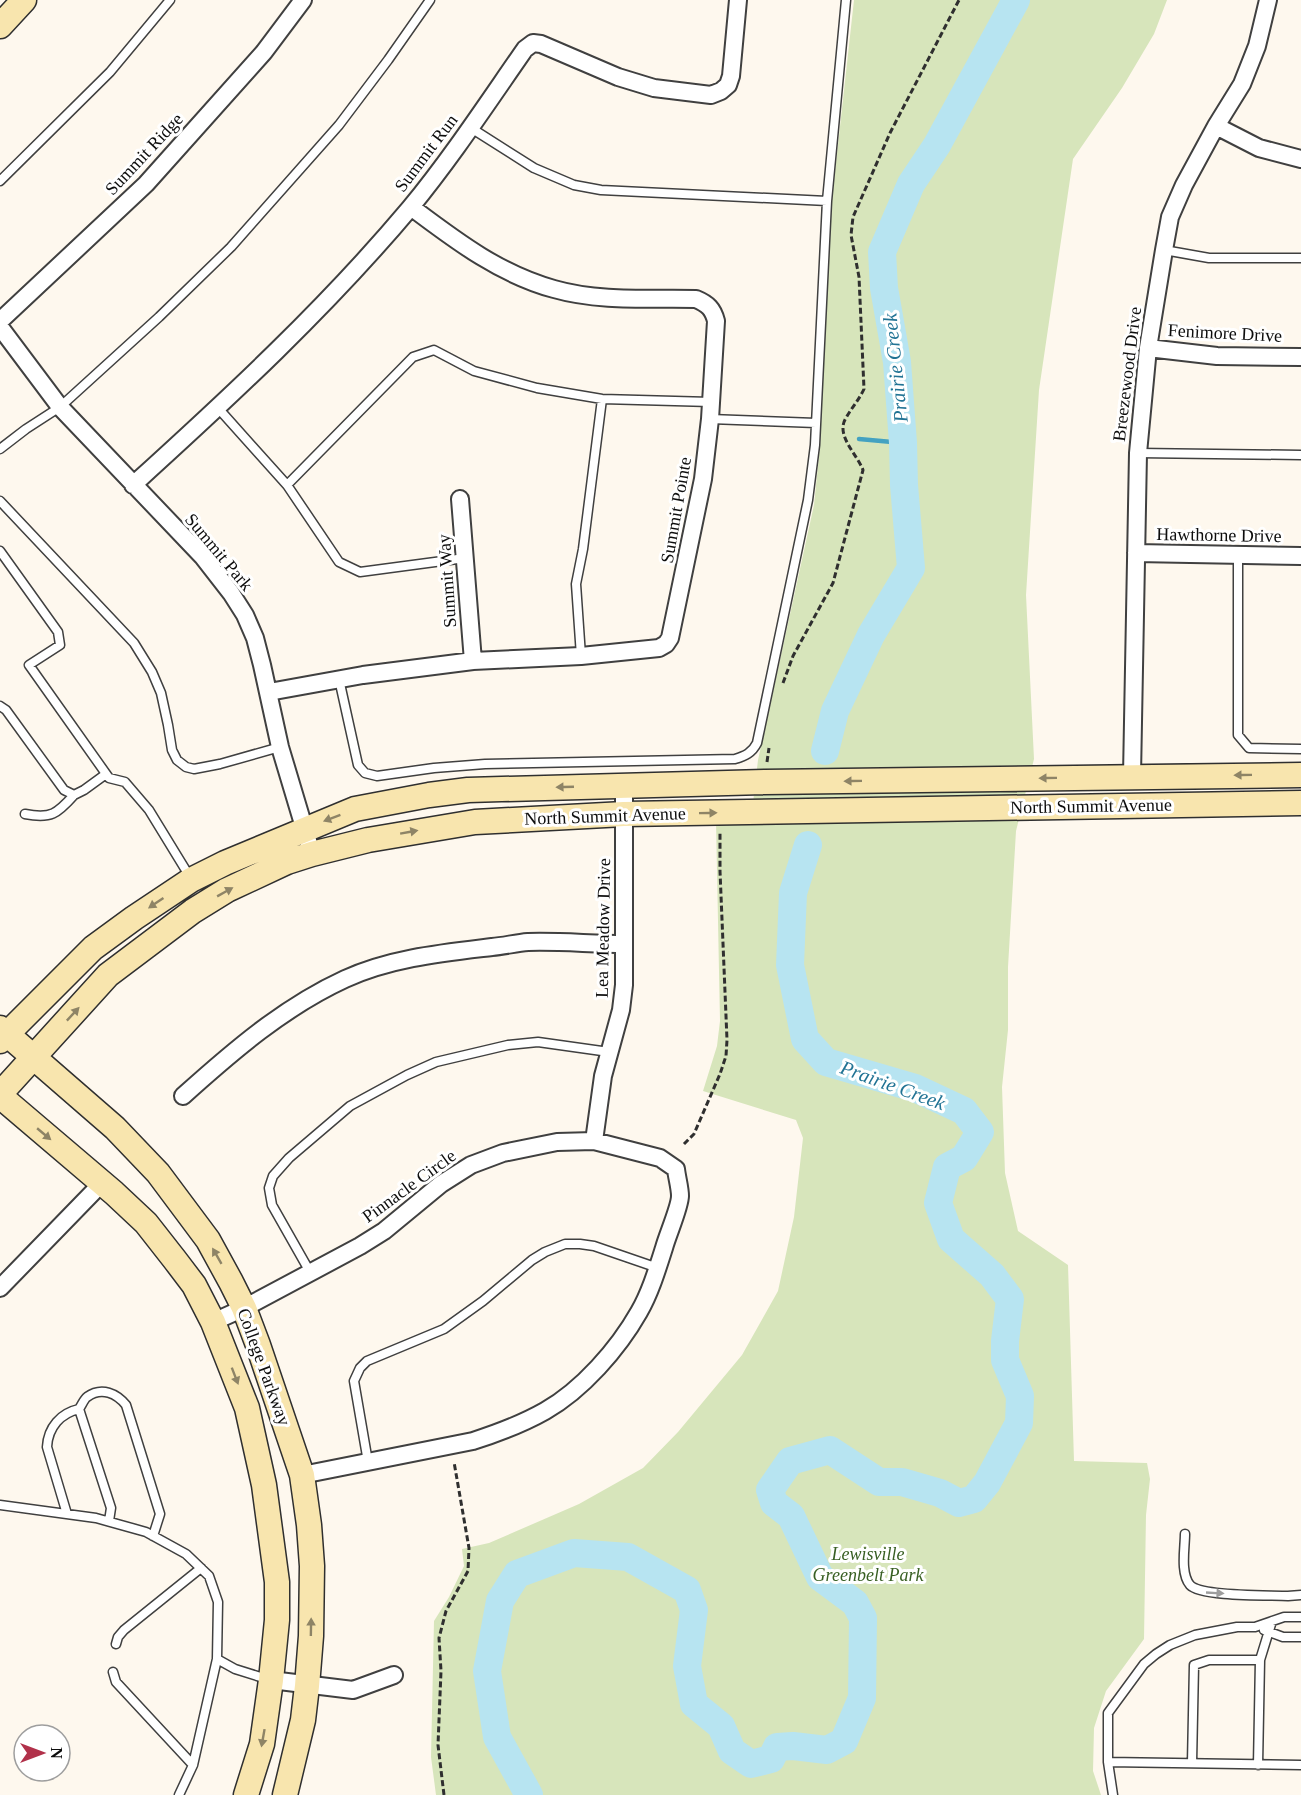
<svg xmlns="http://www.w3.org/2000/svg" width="1301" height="1795" font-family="'Times New Roman',serif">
	<rect width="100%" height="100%" fill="#fef8ee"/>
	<path fill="#d7e5bb" d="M854,0H1167L1154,34L1122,88L1073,159L1039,390L1026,595L1034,759L1016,831L1008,967V1030L1002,1087L1005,1173L1018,1231L1068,1265L1074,1461L1147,1463L1150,1479L1146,1515L1144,1639L1106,1691L1094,1728L1093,1771L1101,1795H436L431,1757L434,1621L449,1597L464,1566L462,1549L489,1543L579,1504L643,1468L678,1432L742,1355L778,1291L794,1217L803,1138L796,1120L703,1091L717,1046L720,1021L716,821L751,820L758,760L814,505L820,446L829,226Z"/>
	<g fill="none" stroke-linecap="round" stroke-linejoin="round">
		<path stroke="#44a2c1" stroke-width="4.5" d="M859,439L903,443"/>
		<path stroke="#b7e4f1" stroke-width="28" d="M825,751L835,711L871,635L911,568L904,485L903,443L897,362L884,288L882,252L911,184L937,145L1016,0
			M529,1795L497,1737L487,1671L500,1601L517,1574L574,1553L628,1557L687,1590L694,1610L687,1666L694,1704L721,1726L732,1751L751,1764L771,1759L777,1747L793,1746L827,1750L844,1741L862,1698L863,1618L855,1603L820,1577L791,1516L774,1503L770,1490L790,1461L830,1450L879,1482H902L940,1493L959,1503L974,1499L987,1483L1019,1423L1020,1396L1005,1360V1341L1010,1299L992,1275L951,1239L938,1203L947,1167L964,1158L980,1132L964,1111L915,1088L826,1062L805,1039L790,965L793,893L808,845"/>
		<defs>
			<path id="lane" d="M471,128L534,168L574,185L601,190L827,201
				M0,181L110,72L170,0
				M1164,250L1209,258H1301
				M218,408L287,485L339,562L360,572L465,558
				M710,419L816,423
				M0,449L26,429L60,407L159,317L231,247L339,125L388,60L430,0
				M1138,453L1301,455
				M287,485L413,357L434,350L474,371L537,388L602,399L711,402
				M0,501L134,643L152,672L161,693L168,725L172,750L177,760L186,767L194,769L220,764L280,747
				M0,551L58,632L60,645L29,665L109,778L125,782L149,810L190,877
				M1238,555V735L1249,748L1301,749
				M581,656L576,584L583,549L602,399
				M339,679L358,765L365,773L377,776L434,768L485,764L735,759C745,756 752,753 757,743L808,500L815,445L827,201L846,0
				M0,706L6,710L64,790L74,795L84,790L106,774
				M25,814C51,819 57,814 74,795
				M310,1272L272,1205L269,1188L273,1176L289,1158L350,1106L407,1075L436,1062L508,1045L538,1042L609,1052
				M368,1462L354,1381L360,1368L367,1361L444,1329L483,1301L532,1260L545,1252L565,1244H580L594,1246L658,1268
				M0,1505L96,1518L146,1532L186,1554L209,1576L218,1602L217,1659L235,1669L270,1680
				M67,1514L47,1447C48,1427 61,1413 79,1409
				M109,1521L111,1508L79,1409C82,1405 84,1399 87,1397C102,1386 117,1394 126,1405L160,1514L153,1536
				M1185,1534C1185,1548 1180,1573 1190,1585C1201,1597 1269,1595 1288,1596L1301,1595
				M1264,1630L1283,1637H1301
				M116,1644L118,1637L124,1630L201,1568
				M113,1672L116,1682L193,1765
				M1108,1762L1301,1765
				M1192,1763L1194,1665L1209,1660H1260
				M1258,1765L1260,1660L1272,1621
				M179,1795L193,1765L217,1659
				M1113,1795L1108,1762V1713L1144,1664L1156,1654L1170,1645L1195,1635L1237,1627H1255L1284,1617H1301"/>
			<path id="street" d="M1216,126L1259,148L1301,159
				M0,321L146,184L264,52L303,0
				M0,327L60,407L203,557L231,593L245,615L255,638L262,665L280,747L312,854
				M1148,348L1217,356L1301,357
				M133,485C230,397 326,308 410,208C452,157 488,102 525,49L533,43L541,44L618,77L654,88L711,95L721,91L728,85L731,76L738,0
				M460,499L473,661
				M1136,553L1301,556
				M269,692L363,675L473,661L581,656L659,648L666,644L670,638L703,479L710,419L716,321C713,309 708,304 696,299C650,298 599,302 554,289C499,274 455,240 411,207
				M1132,776L1138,453L1148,348L1164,250L1170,217L1184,185L1216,126L1242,84L1257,46L1268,0
				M183,1096C233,1051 284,1007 345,979C391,958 442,953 492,947C504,946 516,943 528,942C560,941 592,944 624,944
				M594,1141L603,1076L621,1010L624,985V785
				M0,1288L102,1183
				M213,1322L244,1308L360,1246L384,1231L441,1184L471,1165L503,1153L557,1142L594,1141L660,1158L676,1169C677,1178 680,1188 680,1196C680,1207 667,1236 664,1248C657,1270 650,1293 639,1312C618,1349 582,1390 545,1411C522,1424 498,1433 473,1441L302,1475
				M271,1680L353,1690L394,1675"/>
			<path id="secondary" d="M0,26L24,0
				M0,1028L115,1128L158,1173L208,1240L231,1282L244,1308L258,1345L302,1475L309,1525L312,1566L311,1636L307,1686L303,1720L285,1795
				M0,1041L93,948L134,918L191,880L225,863L355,809L429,795L468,790L765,782L1301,775
				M0,1094L108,975L193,911L227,890L287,862L312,854L368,840L475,822L624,814L1301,803
				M0,1096L114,1193L146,1223L175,1260L194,1285L213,1322L247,1408L264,1485L277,1582V1620L271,1680L262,1744L246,1795"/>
		</defs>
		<use href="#lane" stroke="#404040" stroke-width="11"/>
		<use href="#street" stroke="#404040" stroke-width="20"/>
		<use href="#secondary" stroke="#2f2f2f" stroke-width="27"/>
		<path stroke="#2f2f2f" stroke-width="3" stroke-dasharray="6 3" stroke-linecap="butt" d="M783,683L793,656L833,583L863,470C857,454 835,435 846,418C852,407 859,400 864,389L859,277L851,235L853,217L890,133L959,0
			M767,762L769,748
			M684,1144L694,1134L720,1074L726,1056L727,1040L720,871V832
			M444,1795L438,1745L441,1671L439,1638L446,1611L468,1571L469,1548L454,1462"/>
		<use href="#lane" stroke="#fff" stroke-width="8"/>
		<use href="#street" stroke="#fff" stroke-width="16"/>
		<use href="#secondary" stroke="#f8e5ae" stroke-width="24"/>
	</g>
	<defs><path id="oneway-solid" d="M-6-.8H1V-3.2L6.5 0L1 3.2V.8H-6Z" transform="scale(1.5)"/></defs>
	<g fill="#8e8466">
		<use href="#oneway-solid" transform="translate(1243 775) rotate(179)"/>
		<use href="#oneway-solid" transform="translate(1048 778) rotate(179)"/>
		<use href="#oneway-solid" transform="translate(853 781) rotate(179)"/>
		<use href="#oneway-solid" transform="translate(565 787) rotate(178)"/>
		<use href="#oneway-solid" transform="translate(708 813) rotate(-1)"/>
		<use href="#oneway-solid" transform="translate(332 818) rotate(159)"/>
		<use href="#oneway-solid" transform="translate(409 832) rotate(-10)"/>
		<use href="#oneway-solid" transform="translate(225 892) rotate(-29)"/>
		<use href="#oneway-solid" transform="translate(156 903) rotate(146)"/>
		<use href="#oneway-solid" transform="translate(73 1014) rotate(-47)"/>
		<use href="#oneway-solid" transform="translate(44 1134) rotate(40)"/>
		<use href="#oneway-solid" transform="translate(217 1256) rotate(-120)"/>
		<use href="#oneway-solid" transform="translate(235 1376) rotate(69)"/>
		<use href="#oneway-solid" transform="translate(311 1627) rotate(-89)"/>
		<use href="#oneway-solid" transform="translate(263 1738) rotate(100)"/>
	</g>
	<use fill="#9e9e9e" href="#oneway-solid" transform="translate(1215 1593) rotate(3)"/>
	<g text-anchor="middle" stroke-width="6" stroke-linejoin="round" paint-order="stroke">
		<g font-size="18" fill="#0d0d0d" stroke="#fff">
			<text transform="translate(426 153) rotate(-53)" y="6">Summit Run</text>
			<text transform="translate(144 154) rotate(-47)" y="6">Summit Ridge</text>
			<text transform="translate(1225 333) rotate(3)" y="6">Fenimore Drive</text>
			<text transform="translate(1127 374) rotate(-83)" y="6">Breezewood Drive</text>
			<text transform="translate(676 510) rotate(-80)" y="6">Summit Pointe</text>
			<text transform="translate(1219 535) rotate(1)" y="6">Hawthorne Drive</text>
			<text transform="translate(219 552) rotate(50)" y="6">Summit Park</text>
			<text transform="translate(447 581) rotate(-94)" y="6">Summit Way</text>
			<text transform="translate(1091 806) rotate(-1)" y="6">North Summit Avenue</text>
			<text transform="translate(605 816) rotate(-2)" y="6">North Summit Avenue</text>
			<text transform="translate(603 928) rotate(-89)" y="6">Lea Meadow Drive</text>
			<text transform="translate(409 1186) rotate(-36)" y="6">Pinnacle Circle</text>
			<text transform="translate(264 1367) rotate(70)" y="6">College Parkway</text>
		</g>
		<g font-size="18" font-style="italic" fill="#385f23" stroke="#fff">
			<text x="868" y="1560">Lewisville<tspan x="868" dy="21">Greenbelt Park</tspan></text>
		</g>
		<g font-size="20" font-style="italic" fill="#217394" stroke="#fff">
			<text transform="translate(895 368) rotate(-96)" y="7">Prairie Creek</text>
			<text transform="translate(893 1085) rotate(20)" y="7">Prairie Creek</text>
		</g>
	</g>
	<g transform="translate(42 1753) rotate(90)"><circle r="28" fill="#ffffff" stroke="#9e9e9e" stroke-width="1.5"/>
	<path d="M0-4.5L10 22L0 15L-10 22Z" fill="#b1314a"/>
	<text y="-9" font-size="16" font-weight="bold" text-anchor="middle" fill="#0d0d0d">N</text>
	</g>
</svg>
